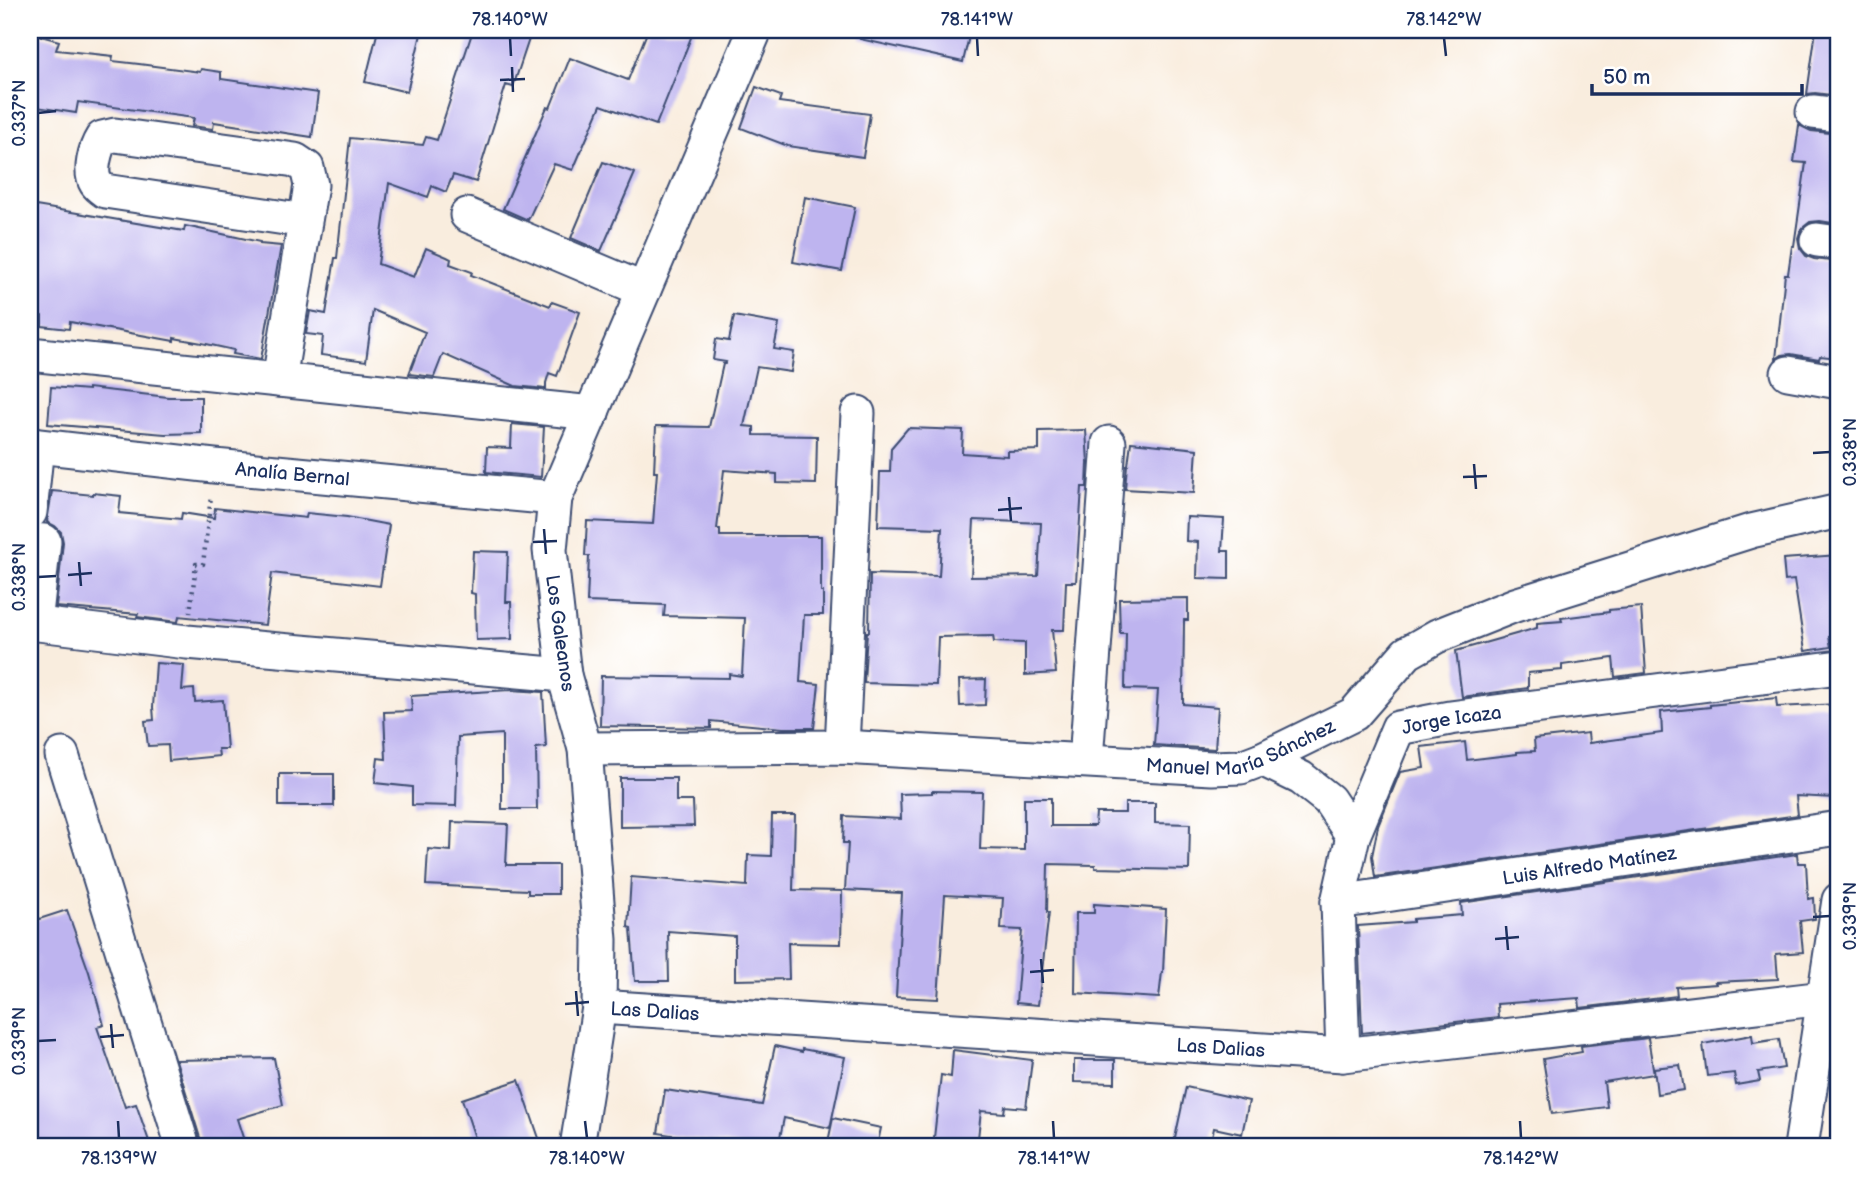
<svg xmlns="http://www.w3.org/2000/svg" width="1869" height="1177" font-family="'Balsamiq Sans',sans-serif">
	<rect width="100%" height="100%" fill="#fff"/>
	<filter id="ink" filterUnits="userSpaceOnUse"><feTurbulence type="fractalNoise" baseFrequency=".0143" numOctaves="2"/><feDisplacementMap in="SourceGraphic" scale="14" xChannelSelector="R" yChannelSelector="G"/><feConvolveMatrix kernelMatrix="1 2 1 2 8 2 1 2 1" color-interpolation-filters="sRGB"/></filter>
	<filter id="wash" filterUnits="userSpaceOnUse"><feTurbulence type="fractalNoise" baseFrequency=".00686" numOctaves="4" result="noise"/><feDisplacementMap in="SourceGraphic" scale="28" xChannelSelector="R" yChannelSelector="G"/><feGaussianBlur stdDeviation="1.57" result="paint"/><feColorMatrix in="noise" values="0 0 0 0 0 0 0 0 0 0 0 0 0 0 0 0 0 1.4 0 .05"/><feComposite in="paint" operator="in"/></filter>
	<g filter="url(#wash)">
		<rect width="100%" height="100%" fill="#f9edde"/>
		<g id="blocks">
			<path fill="#beb4ef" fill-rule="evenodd" d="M378,30H422L407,92L365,82Z
				M473,30H532L513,87L506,85L476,182L453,175L446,192L432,186L428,197L389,183L378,264L414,277L426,248L447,257L451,259L450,264L472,272L471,275L550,306L552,302L580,312L557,376L549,373L546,383V389L515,386L443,354L434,377L409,374L425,332L373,310L366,361L321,355L323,336L306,334L310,311L326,314L335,258H337L350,138L423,145L426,137L437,140Z
				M648,30H694L656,125L601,105L573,170L554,164L528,220L503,209L547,107L550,108L570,58L628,80Z
				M861,30H958L970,32L963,62L860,39Z
				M1816,30H1839V96L1815,93L1807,94Z
				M30,33L59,41L56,50L113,56L112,61L139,64L200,72L201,69L221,72V79L318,93L312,137L214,122L213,129L192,126L194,118L78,102L76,113L30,106Z
				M756,87L781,96L779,102L870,114L863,157L788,146L741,128Z
				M1799,125L1811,131L1839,134V224L1820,221L1810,222L1801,229L1798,238L1800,248L1806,256L1814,259L1839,262V358L1820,356L1819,359L1791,354L1782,355L1776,359L1785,274H1788L1792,246H1794L1806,163L1794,162Z
				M603,162L635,173L601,251L571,238Z
				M805,197L855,207L842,271L793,262Z
				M30,205L184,231L185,226L260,242V244L281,246L261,359L233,354L234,350L202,343L174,338V341L70,322L69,329L42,326V316L30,314Z
				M734,316L779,324L774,349L794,352L791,372L757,367L744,426L754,427V435L817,436L816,484L777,483V474L724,470L717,529H720V536H821V592H823V615H804L800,682L819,684L814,728H783L711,721V728L600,726L601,676L729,678V674L742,676L745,618L664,616L665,605L587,602L589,556H585L587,521L653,524L657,472H654L656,426L709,427L723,364H725L726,362L713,360L716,339L729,341Z
				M51,387L88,390V388L168,397H201V433L165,434L48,424Z
				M512,424L544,427L541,477L486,472L487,447L511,448Z
				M908,428L963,430L962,453L1007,456V451L1039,450V431L1086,430L1088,463L1087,487H1082L1076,582H1066L1064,630H1052L1056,673L1025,675V643L994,642L993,636L938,637L936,685L864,683L867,632H869L870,574L939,576L942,528L878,526L880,472H890L891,448ZM974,520L1041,523L1038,576L971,577Z
				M1131,442L1197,449L1194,493L1125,489L1127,465H1128Z
				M52,491L93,495V493L121,496L119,513L181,519L182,513L214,518L215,508L306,518L307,513L347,517L389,525L380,586L272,573L265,625L179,616L178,622L137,617L138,614L56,607L63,542L61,532L55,526L47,522Z
				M1187,517L1224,519L1222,551H1229V579L1197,578L1198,542L1186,541Z
				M473,551L508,552L506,602H511L512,639L476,640L475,594L471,593Z
				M1839,555V636L1829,637L1831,647L1805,651L1794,580L1785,581L1783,559Z
				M1188,598V620H1184L1183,704L1218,707L1215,749L1154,745L1158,690L1125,689L1126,633H1120L1119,599Z
				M1641,607L1646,673L1615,677L1613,658L1562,665V670L1528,673V688L1462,697L1456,651L1537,628V623L1562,621L1561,618L1609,612V610Z
				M156,663L184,665L182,690L194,689L195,702L223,700L227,749H218L219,756L169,761L168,745L148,746L145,721L154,720L153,707Z
				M986,679L985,705L960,706L959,680Z
				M510,690L543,692L546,747L536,748L537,809H502V734L458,737L456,806L412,805V787L375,783L378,758L386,759L384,712L412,711L411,696Z
				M1776,698L1777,707L1839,704L1836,798L1796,796L1798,815L1375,877L1372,856L1378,826L1400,772L1424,768L1421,747L1465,742L1467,760L1517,754V752L1535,751L1534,739L1588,733L1589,743L1662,733L1661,712L1710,707V705Z
				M279,774H334V806H279Z
				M620,778H676V801H693L694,826L620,827Z
				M932,791L982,792L980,849L1024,850V798H1051V826H1095L1096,813H1125V803H1155V823L1190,824L1189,870L1095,868V865L1048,864L1047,912H1049L1038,1005L1016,1003L1022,930L1001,929L1003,898L945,895L938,999L896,997L902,893L845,890L848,843H843L844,816L901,819L900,794L932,793Z
				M772,815H795L793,890L842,891L841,944L788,943L789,979L735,980V936L668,931L669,981H635L631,928L628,927L631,877L747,886L748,855L771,856Z
				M452,822L508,824L506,865H558V894H528V890L426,885L428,849L451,851Z
				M1797,854L1798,863H1806L1808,899L1814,898L1815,919L1800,921L1803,952L1776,954L1778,979L1715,982L1716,984L1676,987L1677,996L1580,1008L1579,998L1497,1004L1498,1017L1362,1033L1358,926L1413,922V919L1462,915L1461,903Z
				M1094,904L1166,909L1163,972H1162L1159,998L1075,993L1076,913H1094Z
				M67,910L89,972L104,1025L97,1027L125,1107L136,1104L151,1147H30V922Z
				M1752,1035L1753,1043L1779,1039L1784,1068L1758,1072L1760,1081L1736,1085L1734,1073L1707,1076L1703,1044Z
				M1648,1038L1654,1074L1604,1082L1607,1107L1552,1114L1543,1059L1582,1052L1581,1046Z
				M775,1046L802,1052V1049L845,1057L830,1128L784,1118L778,1147H751L658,1133L665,1090L762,1105Z
				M953,1050L1032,1060L1026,1108L1005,1106L1004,1113L981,1111L977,1147H933L941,1075L951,1077Z
				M274,1058L283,1105L237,1119L246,1147H202L201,1141L176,1060Z
				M1074,1060H1115V1083L1074,1082Z
				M1680,1065L1684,1090L1657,1094L1654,1068Z
				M519,1080L542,1147H478L462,1099Z
				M1186,1087L1249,1101L1242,1134L1214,1128L1210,1147H1195L1174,1143Z
				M833,1118L881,1128L877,1147H827Z"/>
		</g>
	</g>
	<g filter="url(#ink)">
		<use href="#blocks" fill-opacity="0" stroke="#3c4c71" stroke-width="2"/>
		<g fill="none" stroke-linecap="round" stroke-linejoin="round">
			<defs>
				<g id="street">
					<path d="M1813,112L1839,115"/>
					<path d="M467,215L644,290"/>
					<path d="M1817,240L1839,243"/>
					<path d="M30,354L592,413"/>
					<path d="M1788,373L1839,382"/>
					<path d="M279,380L311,185L307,168L295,160L115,135L102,138C95,149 89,172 96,183C98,186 102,189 105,191L305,221"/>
					<path id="s1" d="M30,445L214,466L555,498"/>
					<path d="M30,512L37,446"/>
					<path d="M30,540L44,541L35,624"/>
					<path d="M30,623L187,642L564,675"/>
					<path d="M842,747L858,413"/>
					<path id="s2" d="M585,749L842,747L1212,768L1241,767L1262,759L1354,714L1407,653L1437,636L1515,605L1751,531L1839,511"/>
					<path d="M62,755L183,1147"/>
					<path d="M1262,759L1301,778L1329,800L1353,836"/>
					<path d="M1086,760L1109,443"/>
					<path id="s3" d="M1338,902L1839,828"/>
					<path id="s4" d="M599,1007L1343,1055L1824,998L1839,999"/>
					<path id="s5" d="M1343,1055L1338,902L1353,836L1398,728L1450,718L1839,667"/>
					<path d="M577,1147L599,1007L600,940L585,749L564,675L550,550L555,498L755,30"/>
					<path d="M1801,1147L1839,900"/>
				</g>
			</defs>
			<use href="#street" stroke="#3c4c71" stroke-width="37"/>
			<path stroke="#3c4c71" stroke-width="4.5" stroke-dasharray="2 5" stroke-linecap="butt" d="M190,613L196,564H203L211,496"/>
			<use href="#street" stroke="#fff" stroke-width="33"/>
		</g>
	</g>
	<path fill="none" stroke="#1b2f5e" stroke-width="2.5" d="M510,38L511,56M977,38L978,56M1444,38L1446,56M512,67L513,92M500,80L525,79M38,113L56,111M1813,453L1830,452M1474,464L1476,489M1463,477L1487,476M1009,497L1011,521M998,510L1022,508M544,529L546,554M533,542L557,541M79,562L81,586M68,575L92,573M38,577L56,576M1813,917L1830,916M1506,926L1508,950M1495,939L1519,937M1041,959L1043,983M1030,972L1054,970M576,991L578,1016M565,1004L589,1002M111,1024L113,1048M100,1037L124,1035M38,1041L56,1040M118,1121L119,1138M585,1121L587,1138M1053,1121L1054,1138M1520,1121L1521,1138"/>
	<g text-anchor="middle" stroke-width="7" stroke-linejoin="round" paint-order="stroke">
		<g font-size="19" fill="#1b2f5e" stroke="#fff">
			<text dy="7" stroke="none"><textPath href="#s1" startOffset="264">Analía Bernal</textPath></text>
			<text transform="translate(561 633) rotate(82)" y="7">Los Galeanos</text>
			<text dy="7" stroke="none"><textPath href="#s5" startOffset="392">Jorge Icaza</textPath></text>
			<text dy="7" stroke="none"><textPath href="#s2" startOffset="660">Manuel María Sánchez</textPath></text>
			<text dy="7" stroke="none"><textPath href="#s3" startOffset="254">Luis Alfredo Matínez</textPath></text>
			<text dy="7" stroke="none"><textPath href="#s4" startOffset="56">Las Dalias</textPath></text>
			<text dy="7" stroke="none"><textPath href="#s4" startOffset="623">Las Dalias</textPath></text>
		</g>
	</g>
	<rect width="1869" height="1177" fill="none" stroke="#fff" stroke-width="77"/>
	<path d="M1592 84v10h210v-10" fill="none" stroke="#1b2f5e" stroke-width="3.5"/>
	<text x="1603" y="84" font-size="21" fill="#1b2f5e" stroke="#ffffff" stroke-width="5" paint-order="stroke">50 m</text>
	<rect x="38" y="38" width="1792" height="1100" fill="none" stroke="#1b2f5e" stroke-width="2.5"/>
	<g font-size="18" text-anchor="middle" fill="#1b2f5e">
		<text x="510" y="25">78.140°W</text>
		<text x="977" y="25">78.141°W</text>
		<text x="1444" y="25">78.142°W</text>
		<text transform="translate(19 113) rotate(-90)" y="6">0.337°N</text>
		<text transform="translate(1850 452) rotate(-90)" y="6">0.338°N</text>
		<text transform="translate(19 577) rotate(-90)" y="6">0.338°N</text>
		<text transform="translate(1850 916) rotate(-90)" y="6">0.339°N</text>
		<text transform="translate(19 1041) rotate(-90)" y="6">0.339°N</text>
		<text x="119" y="1164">78.139°W</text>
		<text x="587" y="1164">78.140°W</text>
		<text x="1054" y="1164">78.141°W</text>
		<text x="1521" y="1164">78.142°W</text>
	</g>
</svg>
